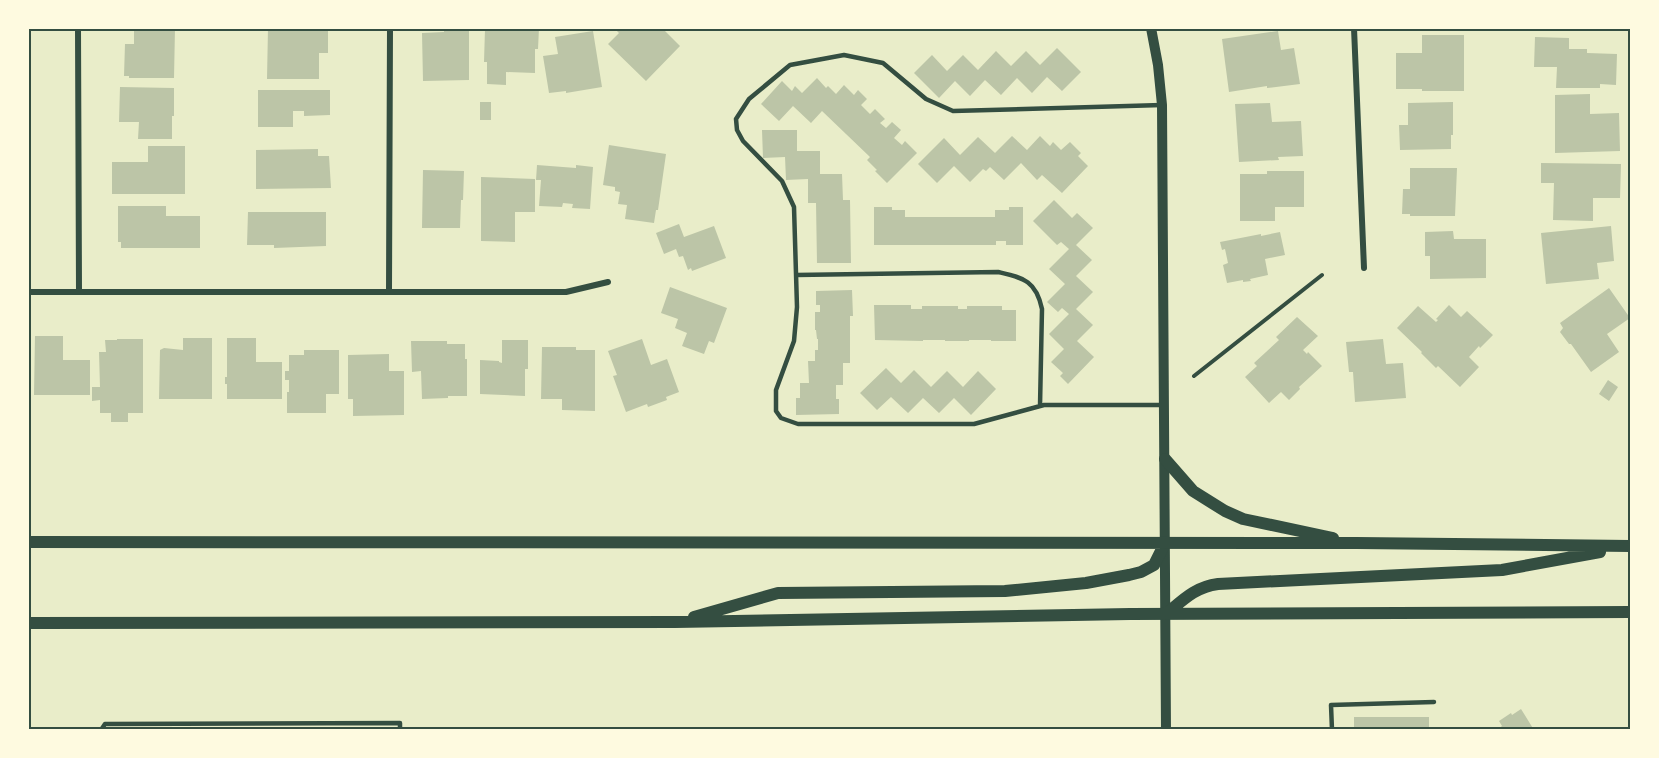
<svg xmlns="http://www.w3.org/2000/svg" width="1659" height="758" font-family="Ubuntu,sans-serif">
	<rect width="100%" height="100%" fill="#e9edc9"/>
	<path fill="#bcc5a7" d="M134,28H175L174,78H129V76H124L125,44H134Z
		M268,28H328V53H319V79H267Z
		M444,28H469V80L423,81L422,33L444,32Z
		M515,28H539L538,49H535V73L506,72V85L487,84V62H484L485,29Z
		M614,28H662L680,46L646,81L608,44L619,33Z
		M593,31L602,87L566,93V91L549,93L543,56L558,54L555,37Z
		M1278,31L1281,50L1294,48L1300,84L1267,88V86L1229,92L1222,39Z
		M1422,35H1464V91H1422V89H1396V53H1422Z
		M1535,37L1569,38V49H1587V53L1617,54L1616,85L1600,84V88H1556L1557,67H1534Z
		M1057,48L1081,72L1062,91L1047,77L1032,93L1017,78L1001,95L985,80L970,96L955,81L939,98L914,73L932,55L947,71L963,55L978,70L996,51L1011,66L1026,51L1040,65Z
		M817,78L826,88L828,86L836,94L844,85L854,95L858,90L867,99L861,105L870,114L875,109L885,119L880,123L886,128L892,122L901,130L894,138L902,145L905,141L917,153L887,183L875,171L877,170L867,160L870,157L822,111L811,123L793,106L779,121L761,104L782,81L792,91L795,86L802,93Z
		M120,87L174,88V116H172V139H138L139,122H119Z
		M258,90H330V115L304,116V111H293V127H258Z
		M1590,94V114L1619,113L1620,151L1555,153V95Z
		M480,102H491V120H480Z
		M1453,102V135H1451V149L1400,150L1399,125H1408V103Z
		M1270,103L1272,122L1301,121L1303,156L1278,157L1279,160L1239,162L1235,104Z
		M762,130H797V151H820V174H842L843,200H850L851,263H817L816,203H808V179L786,180L785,157L763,158Z
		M1012,136L1027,150L1040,136L1050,146L1053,142L1061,150L1070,142L1081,153L1078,156L1088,166L1062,193L1042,175L1037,180L1021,163L1004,180L990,167L986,171L983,169L970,182L954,166L937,183L918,164L944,138L960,155L978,137L995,153Z
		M609,145L666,154L658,210H656L654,223L625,219L627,205L618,204L620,192L615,191V187L603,185Z
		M148,146H185V194H112V162H148Z
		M318,149V156H329L331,188L256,189V150Z
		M1541,163L1621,164L1620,198H1593V221L1553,220L1554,183H1541Z
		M537,165L576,168V165L593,167L590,209L572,208L573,204L563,203L562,207L539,206L541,180H536Z
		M1410,168H1457L1455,216H1410V214H1402L1403,189H1410Z
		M423,170L464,171L463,200H461L460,228H422Z
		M1267,171H1304V207H1275V221H1240V174H1267Z
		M481,177L535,179V212H515V242L481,241Z
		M1054,200L1072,218L1077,213L1093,228L1076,245L1092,260L1076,276L1093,292L1076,309L1093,325L1077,341L1094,357L1068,384L1060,376L1063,373L1051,362L1064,349L1049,334L1069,314L1062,308L1058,312L1047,302L1065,284L1049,269L1069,249L1061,242L1057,245L1033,221Z
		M118,206H166V216H200V248H121V242H118Z
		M874,207H892V210H905V217H995V210H1009V207H1023V245H1006V241H996V245H874Z
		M248,212H326V246L274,248V245H247Z
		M679,224L684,237L714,226L726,258L692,271L691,268L688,270L683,256L679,257L676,249L664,254L656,233Z
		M1611,226L1614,261L1597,263L1599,279L1546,284L1541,233Z
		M1453,231L1454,239H1486V278L1430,279V256H1425V232Z
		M1280,232L1285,255L1265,259L1268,275L1250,279L1251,281L1243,282V280L1227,283L1223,265L1228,263L1225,249L1222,250L1220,242L1261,234V236Z
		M670,287L727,308L714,343L709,341L704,354L682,346L687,333L675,328L678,319L661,313Z
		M1609,288L1630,318L1607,334L1619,352L1591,372L1571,344H1569L1560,332L1563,328L1560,323Z
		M852,290L853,316H850V363H843V385H836V399H839V414L796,415V398H800V383H809L808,361H815V350H818V339H817L816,330H815V312H820V305H816V291Z
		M874,305H911V309H922V306H958V309H967V306H1002V310H1016V341H991V340H969V341H945V340H923V341L875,340Z
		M1449,305L1461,317L1467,311L1493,335L1480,348L1479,346L1469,357L1479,367L1460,387L1438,366L1436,368L1421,353L1422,352L1397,328L1418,306L1436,322L1438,320L1436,319Z
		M1297,317L1318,336L1303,350L1307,354L1308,352L1322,366L1299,387L1300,389L1289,400L1281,392L1269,403L1245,377L1257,366L1254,363L1279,340L1276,337Z
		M35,336H63V360H90V395H34Z
		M183,338H212V399H159L160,350L164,348L183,350Z
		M227,338H256V362H282V399H227V384H225V377H227Z
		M117,339H143V413H128V422H111V413H100V400L92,401V387H100L99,352H106L105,340H117Z
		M642,339L651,365L667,359L679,392L666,397L667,400L648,407L647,404L626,412L613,376L617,375L608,351Z
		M1383,339L1386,364L1403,363L1406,398L1355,402L1353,372H1349L1346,342Z
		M502,340H528V369H525V396L480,394V360L499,361V362L502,363Z
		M411,341H447V344H465V359H467V396H448V398L422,399L421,371L412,372Z
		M542,347H576V350H595V411L562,410V399H541Z
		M304,350H339V394H326V413H287V392H289V380H285V371H289V355H304Z
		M389,354V371H404V415L353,416V399H348V355Z
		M886,368L901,383L914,370L931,387L947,371L963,387L978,371L996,389L971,415L954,398L939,413L923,398L908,413L891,397L877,410L860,393Z
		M1608,380L1618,387L1609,401L1599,394Z
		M1521,709L1534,730H1497L1502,726L1499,721L1511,713L1512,715Z
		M1354,717H1429V730H1354Z"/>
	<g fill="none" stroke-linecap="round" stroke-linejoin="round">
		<path stroke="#344e41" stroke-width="4" d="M1194,376L1322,275"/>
		<path stroke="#344e41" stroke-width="4.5" d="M1162,105L953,111L926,99L883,63L844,55L790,65L749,99L736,119L737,130L743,141L782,181L794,207L797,307L794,341L776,390V411L781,418L798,424H974L1044,405H1163
			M796,275L998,272C1023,278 1036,280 1042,309L1040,406
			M101,730L105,724L400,723V730
			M1332,730L1331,705L1434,702"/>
		<path stroke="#344e41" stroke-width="6" d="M78,28L79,292
			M1354,28L1364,268
			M28,292H566L608,282
			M389,292L390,28"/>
		<path stroke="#344e41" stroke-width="10" d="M1151,28L1158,65L1162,105L1166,730"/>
		<path stroke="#344e41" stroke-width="12" d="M1165,459L1193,491L1225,511L1243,519L1333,538
			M28,542L1357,543L1630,546
			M1166,614C1183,600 1195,587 1218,584L1502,570L1600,552
			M694,617L778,593L1005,591L1086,583L1129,575L1141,572L1154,565L1165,543
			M28,623L675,622L1130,614L1630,612"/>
	</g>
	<rect width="1659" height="758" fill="none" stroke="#fefae0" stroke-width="60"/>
	<rect x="30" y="30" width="1599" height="698" fill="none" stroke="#344e41" stroke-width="2"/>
</svg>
